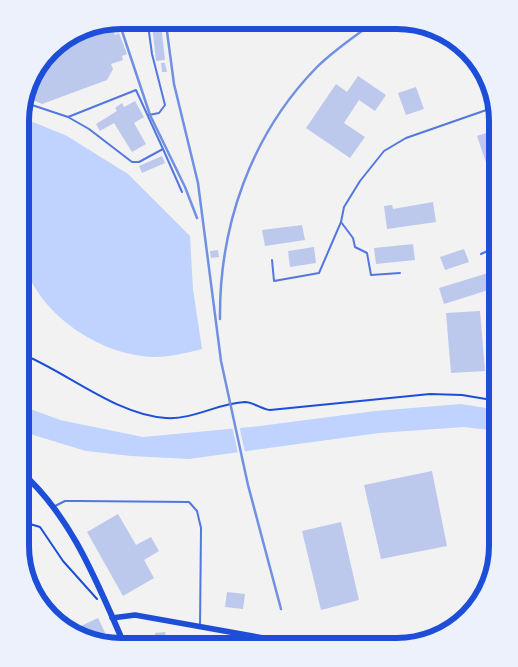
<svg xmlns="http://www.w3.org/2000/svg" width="518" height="667" font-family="'DM Sans',sans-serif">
	<rect width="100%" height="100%" fill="#f2f2f2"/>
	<path fill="#bfd3fe" d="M21,117L67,136L128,174L190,236L193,289L202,349C182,354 162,359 142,356C88,349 26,304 21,246C17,207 21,158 21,117Z
		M461,404L498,410V431L464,427L379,433L189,459L131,456L86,451L20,431V405L60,420L143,437L260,426L375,411Z"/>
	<path fill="#f2f2f2" d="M239,425L245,453L238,454L232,426Z"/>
	<path fill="#bdc9ec" d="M161,24L165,60L156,61L152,25Z
		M88,25H111L115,35L119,33L127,54L122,56L123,60L111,64L113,69L107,80L42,104L31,99L27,91L33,71L55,45Z
		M161,63H165L167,72H162Z
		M358,76L386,95L375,111L359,100L344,123L365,137L350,158L306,128L336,84L347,92Z
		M416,87L424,109L406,115L398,93Z
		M135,101L144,117L134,123L146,144L132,152L114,123L100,131L96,124L117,111L115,108L122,103L124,107Z
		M498,129V198L477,136Z
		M162,156L165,163L142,173L139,166Z
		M433,202L436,222L387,229L384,206L392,205L393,209Z
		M302,225L305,240L265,246L262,230Z
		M413,244L415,260L376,264L374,248Z
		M314,247L316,263L290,267L288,251Z
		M464,249L469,262L445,270L440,257Z
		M218,250L219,257L211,258L210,251Z
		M498,270V287L444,304L439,288Z
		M480,311L485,371L451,373L446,313Z
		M432,471L447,546L381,559L364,485Z
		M118,514L136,545L151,537L159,551L144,560L154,578L123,596L87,532Z
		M341,522L359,600L321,610L302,531Z
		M227,592L245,594L243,609L225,607Z
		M98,618L110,643L112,646L81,636L85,634L81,626Z
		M165,632L167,642L156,643V646H143L142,640L155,638V633Z
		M223,639L231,640L232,647L223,646Z"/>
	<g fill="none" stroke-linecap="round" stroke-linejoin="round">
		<path stroke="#1d4ed8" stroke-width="2" d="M20,353C67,372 116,415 166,418C193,420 218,403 245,402C253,402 261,409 270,410L430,394L462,395L498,401
			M20,521L40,527L63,561L97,599"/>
		<path stroke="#5277de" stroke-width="2" d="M148,25L152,54L165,105L159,113L149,115
			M23,102L68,117L89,129L132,162H139L163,149L136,90L68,117
			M163,149L182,192
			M341,222L353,238L355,247L367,253L371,275L400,273
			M481,254L498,246
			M272,260L274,281L319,273L341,222L344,207L360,181L384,151L406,138L495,107
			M493,319L498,318
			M55,506L65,501H79L189,502L197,511L201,528L200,626
			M245,637L247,647
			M219,646V645"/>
		<path stroke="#1d4ed8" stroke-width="5.5" d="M112,618L135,615L314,647"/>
		<path stroke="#1d4ed8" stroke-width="6" d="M20,471C72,516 98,585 125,646"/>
		<path stroke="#7290e2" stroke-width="2.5" d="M166,24L174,84L198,183L221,361L248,485L281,609
			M120,25L150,115L185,187L197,218
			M220,319C219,226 251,135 316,68C334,50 355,36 376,21"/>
	</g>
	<path d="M0 0H518V667H0ZM121 29H397A92 92 0 0 1 489 121V546A92 92 0 0 1 397 638H121A92 92 0 0 1 29 546V121A92 92 0 0 1 121 29Z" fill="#edf1fc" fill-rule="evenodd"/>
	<path fill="none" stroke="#1d4ed8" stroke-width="6" d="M121 29H397A92 92 0 0 1 489 121V546A92 92 0 0 1 397 638H121A92 92 0 0 1 29 546V121A92 92 0 0 1 121 29Z"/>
</svg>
